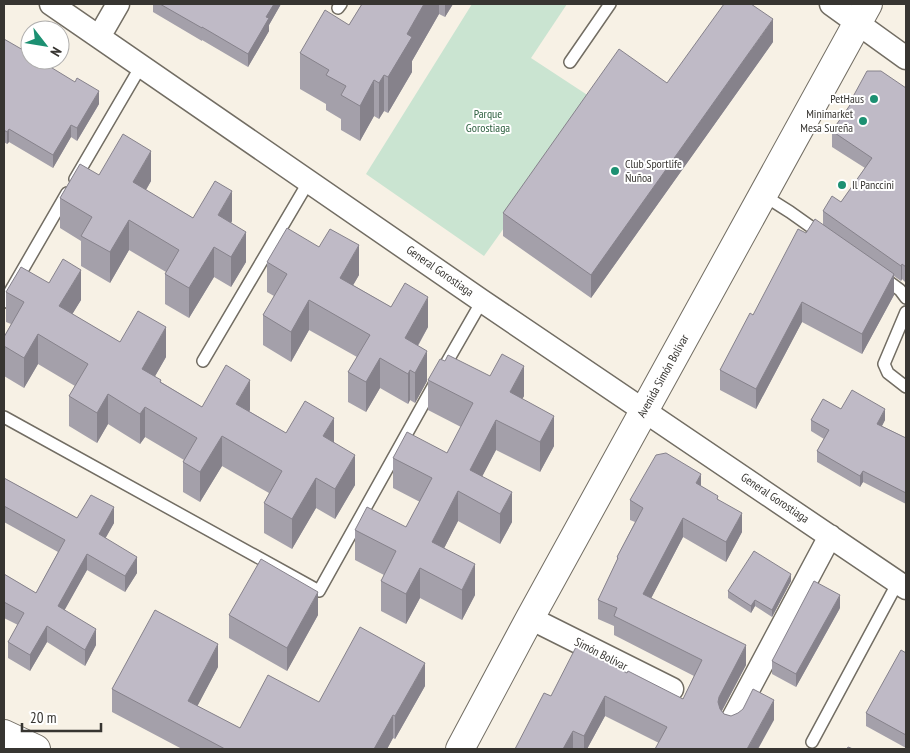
<svg xmlns="http://www.w3.org/2000/svg" width="910" height="753" font-family="'PT Sans Narrow',sans-serif">
	<rect width="100%" height="100%" fill="#f7f1e5"/>
	<path fill="#cae4d1" d="M472,4H567L531,58L595,100L484,256L366,174Z"/>
	<g fill="none" stroke-linecap="round" stroke-linejoin="round">
		<defs>
			<path id="lane" d="M338,8L341,4
				M570,62L610,4
				M75,179L141,66
				M763,195L790,212L821,234
				M881,276L900,290L906,298
				M4,302L67,193
				M906,312L884,364L888,373L906,387
				M203,361L309,181
				M443,369L482,301
				M4,417L319,591L435,383
				M812,742L898,582"/>
			<path id="street" d="M51,4L482,301L906,588
				M831,4L906,58
				M99,37L118,4
				M530,618L672,689
				M731,722L830,536"/>
			<path id="secondary" d="M4,734L36,749
				M460,749L530,618L868,4"/>
		</defs>
		<use href="#lane" stroke="#726d63" stroke-width="14"/>
		<use href="#street" stroke="#726d63" stroke-width="25"/>
		<use href="#secondary" stroke="#726d63" stroke-width="30"/>
		<use href="#lane" stroke="#fff" stroke-width="11"/>
		<use href="#street" stroke="#fff" stroke-width="22"/>
		<use href="#secondary" stroke="#fff" stroke-width="28"/>
	</g>
	<path fill="#a4a0aa" d="M153,4H281L269,25V31L248,67L202,40V41L153,12Z
		M362,4H453L445,17L439,14L412,61V72L388,113L384,111L379,119L374,116L360,141L341,130V119L326,110V104L300,89V53L349,25Z
		M4,39L99,104L77,141L71,137L53,168L9,142L7,144L4,142Z
		M773,42L591,298L503,236V213L667,83Z
		M906,88V283L902,279L901,281L894,276V295L862,354L802,322L756,409L720,390V370L753,315L806,233L823,225V211L841,202L865,168L832,147V131L849,107V104Z
		M99,175L151,181L146,190L193,218L232,221L231,223L246,262L231,287L214,277L189,318L165,304V274L166,272L129,250L110,283L81,266V241L60,228V198Z
		M267,262L359,275L353,285L391,307L428,327L418,346L427,381L415,403L410,400L408,404L380,388L366,412L348,402V372L357,357L309,330L291,362L263,345V315L274,296L267,292Z
		M49,283L81,300L72,314L120,342L166,357L155,376L161,382L202,407L250,410L249,411L286,433L334,442L355,485L335,519L316,508L292,549L264,533V503L269,493L222,466L200,502L183,492V462L184,460L145,437L140,444L108,424L97,443L69,426V396L75,386L38,364L24,388L4,376V337L11,324L6,322V292Z
		M445,361L524,396L522,399L554,446L540,472L496,450L482,476L512,522L500,544L458,521L444,548L475,595L462,620L420,598L406,624L381,611V581L384,575L355,560V530L406,527L420,502L393,488V458L447,453L461,427L428,410V380Z
		M841,409L885,420L882,426L906,438V504L863,482L860,487L817,462V451L824,439L811,431V420Z
		M4,478L77,518L114,523L105,538L137,573L125,592L87,570L64,610L96,645L85,666L47,642L30,671L8,658V642L18,625L4,618V574L36,593L58,552L4,522Z
		M701,486L718,499L742,532L726,562L683,537L651,598L746,665L722,711L724,714L731,716L774,720L659,743L605,716L587,749H515L551,696L627,673L683,699L694,676L614,635V626L598,619V600L617,560V557L635,522L630,520V500Z
		M791,581L772,617L755,606L751,613L728,598V591Z
		M840,608L796,687L772,674V661Z
		M229,615H318L287,671L229,638Z
		M906,653V748L866,726V713Z
		M218,667L197,706L240,728L319,702L425,686L395,739L393,738L387,749H182L112,712V689Z"/>
	<path fill="#86828b" d="M274,4H281L269,25V31L248,67V54L266,17Z
		M424,4H439V14L412,61V72L388,113V77L407,34Z
		M445,4H453L445,17Z
		M773,19V42L591,298V275Z
		M384,75V111L379,119V83Z
		M374,80V116L360,141V106Z
		M99,91V104L77,141V128Z
		M71,125V137L53,168V155Z
		M9,129V142L7,144V132Z
		M151,151V181L133,212V182Z
		M232,191V221L218,245V215Z
		M129,220V250L110,283V252Z
		M246,232V262L231,287V257Z
		M359,245V275L340,308V278Z
		M214,247V277L189,318V288Z
		M902,264V279L901,281V266Z
		M81,270V300L59,336V306Z
		M894,274V295L862,354V334Z
		M428,297V327L405,368V338Z
		M309,300V330L291,362V332Z
		M802,302V322L756,409V389Z
		M166,327V357L142,399V369Z
		M38,334V364L24,388V358Z
		M427,351V381L415,403V373Z
		M380,358V388L366,412V382Z
		M524,366V396L510,422V392Z
		M410,370V400L408,404V374Z
		M250,380V410L236,434V404Z
		M108,394V424L97,443V413Z
		M145,407V437L140,444V414Z
		M885,409V420L877,435V424Z
		M554,416V446L540,472V442Z
		M334,418V448L323,436Z
		M496,420V450L471,498L470,470Z
		M222,436V466L200,502V472Z
		M355,455V485L335,519V489Z
		M863,471V482L860,487V476Z
		M701,474V494L696,483Z
		M316,478V508L292,549V519Z
		M458,491V521L432,572V542Z
		M512,492V522L500,544V514Z
		M114,507V523L99,550V534Z
		M742,513V532L726,562V542Z
		M683,518V537L643,614V594Z
		M87,554V570L58,622V606Z
		M137,557V573L125,592V576Z
		M475,564V595L462,620V590Z
		M420,568V598L406,624V594Z
		M791,574V581L772,617V610Z
		M318,592V615L287,671V648Z
		M840,595V608L796,687V674Z
		M755,600V606L751,613V606Z
		M47,626V642L30,671V655Z
		M96,629V645L85,666V650Z
		M218,644V667L188,724V701Z
		M746,645V665L719,716L718,702L719,697Z
		M425,663V686L395,739V716Z
		M605,696V716L587,749H584V736Z
		M774,700V720L758,749H747Z
		M393,715V738L387,749H374Z
		M573,731V749H563Z"/>
	<path fill="#bfbac6" stroke="#86828b" d="M160,4H274L266,17L269,18L248,54L202,27V28Z
		M362,4H424L407,34L412,37L388,77L384,75L379,83L374,80L360,106L341,95L346,86L326,75L329,70L300,53L325,10L349,25Z
		M724,4H751L773,19L591,275L503,213L619,49L667,83Z
		M4,39L30,54V60H39L75,82L77,78L99,91L77,128L71,125L53,155L9,129L7,132L4,130Z
		M867,71H881L906,88V267L902,264L901,266L823,211L832,196L841,202L872,158L832,131L850,105L849,104Z
		M123,134L151,151L133,182L193,218L215,181L232,191L218,215L246,232L231,257L214,247L189,288L165,274L179,250L129,220L110,252L81,236L92,217L60,198L80,164L99,175Z
		M815,219L894,274L862,334L802,302L756,389L720,370L750,313L753,315L798,229L806,233Z
		M287,228L319,247L330,229L359,245L340,278L391,307L405,283L428,297L405,338L427,351L415,373L410,370L408,374L380,358L366,382L348,372L370,335L309,300L291,332L263,315L287,274L267,262Z
		M63,259L81,270L59,306L120,342L138,311L166,327L142,369L161,380L160,382L202,407L226,365L250,380L236,404L286,433L305,401L334,418L323,436L355,455L335,489L316,478L292,519L264,503L282,471L222,436L200,472L183,462L197,438L145,407L140,414L108,394L97,413L69,396L88,364L38,334L24,358L4,346V337L24,302L6,292L21,267L49,283Z
		M502,354L524,366L510,392L554,416L540,442L496,420L470,470L512,492L500,514L458,491L432,542L475,564L462,590L420,568L406,594L381,581L396,551L355,530L367,507L406,527L432,478L393,458L407,432L447,453L473,403L428,380L440,359L445,361L448,355L490,376Z
		M852,390L885,409L877,424L906,438V493L863,471L860,476L817,451L829,430L811,420L823,399L841,409Z
		M666,453L701,474L696,483L718,496L717,499L742,513L726,542L683,518L643,594L746,645L719,697L718,702L720,709L724,714L731,716L738,713L743,709L753,689L774,700L747,749H655L667,727L605,696L584,736L573,731L563,749H515L544,693L551,696L576,647L627,673L628,671L683,699L702,660L614,616L617,608L598,600L618,558L617,557L643,508L630,500L656,455Z
		M4,478L77,518L91,495L114,507L99,534L137,557L125,576L87,554L58,606L96,629L85,650L47,626L30,655L8,642L24,613L4,602V574L36,593L65,540L4,506Z
		M754,551L791,574L772,610L755,600L751,606L728,591Z
		M261,559L318,592L287,648L229,615Z
		M814,581L840,595L796,674L772,661Z
		M155,610L218,644L188,701L240,728L268,675L319,702L360,627L425,663L395,716L393,715L374,749H225L112,689Z
		M901,650L906,653V735L866,713Z
		M848,747L853,749H847Z"/>
	<g fill="#1c9072" stroke="#fff" stroke-width="2">
		<circle cx="874" cy="99" r="5"/>
		<circle cx="863" cy="121" r="5"/>
		<circle cx="615" cy="171" r="5"/>
		<circle cx="842" cy="185" r="5"/>
	</g>
	<g text-anchor="middle" stroke-width="4" stroke-linejoin="round" paint-order="stroke">
		<g font-size="12" fill="#373531" stroke="#fff" text-anchor="end">
			<text x="864" y="103">PetHaus</text>
			<text x="853" y="118">Minimarket<tspan x="853" dy="14">Mesa Sureña</tspan></text>
			<text x="625" y="168" text-anchor="start">Club Sportlife<tspan x="625" dy="14">Ñuñoa</tspan></text>
			<text x="852" y="189" text-anchor="start">Il Panccini</text>
		</g>
		<g font-size="12" fill="#2c5f3e" stroke="#fff">
			<text x="488" y="118">Parque<tspan x="488" dy="14">Gorostiaga</tspan></text>
		</g>
		<g font-size="12" fill="#373531" stroke="#fff">
			<text transform="translate(440 271) rotate(35)" y="4">General Gorostiaga</text>
			<text transform="translate(663 376) rotate(-61)" y="4">Avenida Simón Bolívar</text>
			<text transform="translate(775 498) rotate(34)" y="4">General Gorostiaga</text>
			<text transform="translate(601 654) rotate(27)" y="4">Simón Bolívar</text>
		</g>
	</g>
	<rect width="910" height="753" fill="none" stroke="#373531" stroke-width="10"/>
	<g transform="translate(45 45) rotate(121)"><circle r="24" fill="#ffffff" stroke="#afaead"/>
	<path d="M0-4L9 19L0 12L-9 19Z" fill="#1c9072"/>
	<text y="-8" font-size="14" font-weight="bold" text-anchor="middle" fill="#373531">N</text>
	</g>
	<path d="M22 723v8h79v-8" fill="none" stroke="#373531" stroke-width="2.5"/>
	<text x="30" y="723" font-size="15" fill="#373531" stroke="#ffffff" stroke-width="4" paint-order="stroke">20 m</text>
</svg>
